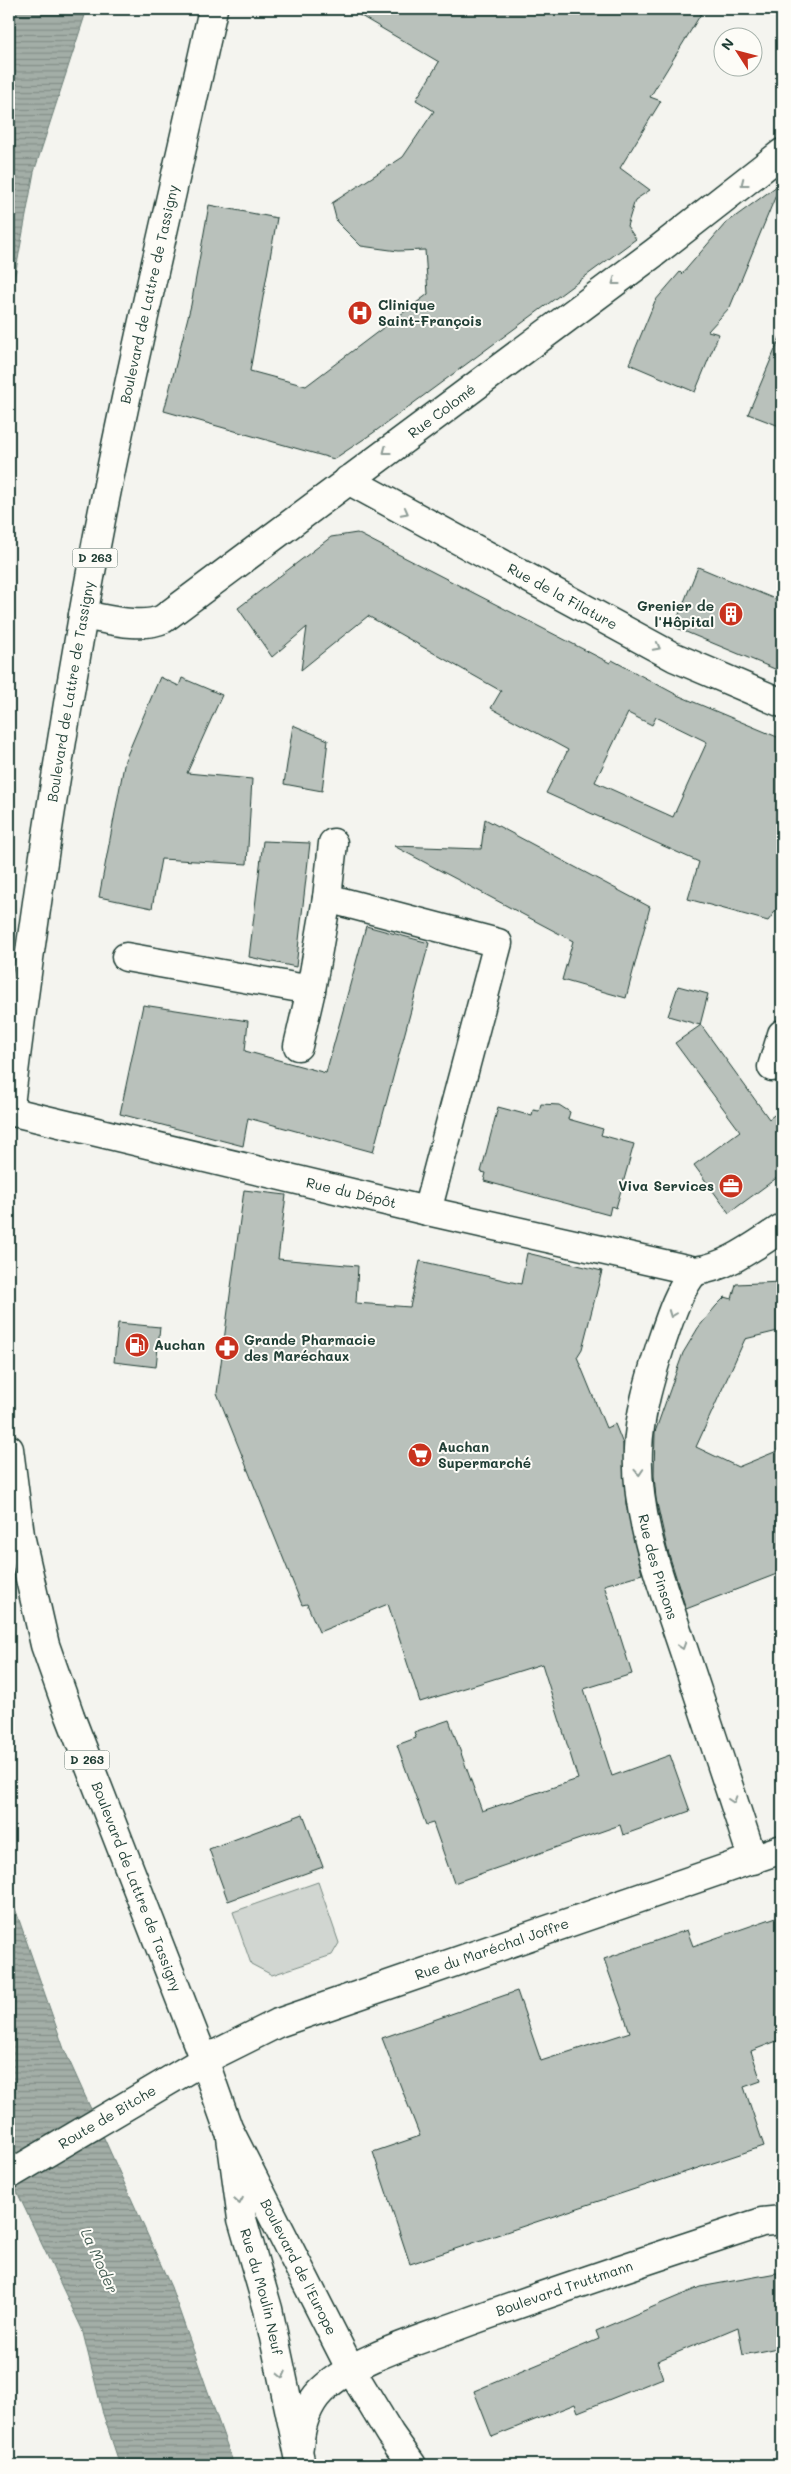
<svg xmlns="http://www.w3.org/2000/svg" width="791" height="2474" font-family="Mali,sans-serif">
	<defs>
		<pattern id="water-rules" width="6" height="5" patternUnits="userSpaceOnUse" patternTransform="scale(1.25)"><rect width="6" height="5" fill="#a3aea7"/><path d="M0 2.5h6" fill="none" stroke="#848f89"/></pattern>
	</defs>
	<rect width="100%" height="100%" fill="#f4f4ef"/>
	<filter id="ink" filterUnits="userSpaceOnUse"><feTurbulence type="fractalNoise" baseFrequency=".02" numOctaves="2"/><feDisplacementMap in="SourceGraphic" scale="10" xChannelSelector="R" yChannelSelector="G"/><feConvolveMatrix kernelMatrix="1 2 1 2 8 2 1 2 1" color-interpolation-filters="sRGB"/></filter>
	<g filter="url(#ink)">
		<path fill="#d1d6d1" stroke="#788a82" d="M318,1882L339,1943L332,1955L272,1975L251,1964L233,1912Z"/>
		<path fill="url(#water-rules)" stroke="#6e8179" d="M9,9H87L34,172L9,308Z
			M9,1891L64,2049L171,2287L234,2465H120L103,2414L82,2329L9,2175Z"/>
		<path fill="#b9c1bb" stroke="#1f3d34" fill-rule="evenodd" d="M349,9H704L650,97L661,101L620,168L650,190L635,200L627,226L636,239L373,433L334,459L164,411L191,305L209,205L277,218L250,371L306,386L428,294L425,250L398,251L361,246L337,222L332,203L403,157L434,111L416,100L439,62Z
			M781,183L730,307L708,331L719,334L695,392L629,364L655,301L680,272L682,274L725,224Z
			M782,333V427L748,414Z
			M357,533L610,663L612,660L677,695L782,739V902L768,921L688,899L699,862L546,793L568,750L491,708L501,691L368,616L301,670L307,627L272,657L238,608L331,537ZM628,713L652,725L656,717L707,742L673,817L595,782Z
			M698,567L782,602V672L674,627Z
			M160,677L179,686L182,678L222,695L187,773L252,779L247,864L161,859L152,908L99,897L125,760Z
			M293,725L328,740L322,791L284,784Z
			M485,819L650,907L626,998L562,980L573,941L394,846L481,849Z
			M263,841L310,843L296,967L249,957Z
			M366,926L429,943L373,1152L248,1118L243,1146L120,1114L143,1005L248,1021L245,1051L326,1073Z
			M678,986L708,994L700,1025L668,1016Z
			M701,1025L769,1119L782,1109V1174L729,1213L694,1165L740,1131L675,1043Z
			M541,1104L559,1105L570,1112L568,1119L603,1129L601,1135L634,1144L616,1208L611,1206L609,1215L484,1181L486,1173L481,1172L498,1107L532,1116L533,1110L539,1111Z
			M244,1190L286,1195L278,1259L358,1266L356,1303L410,1307L420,1261L521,1284L527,1253L602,1271L582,1349L577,1357L606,1428L615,1424L623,1444L626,1504L642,1574L604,1585L632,1674L584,1689L612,1776L670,1755L690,1811L623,1835L620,1825L454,1883L433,1823L426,1825L397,1745L416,1738L414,1732L449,1720L482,1811L578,1779L542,1664L420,1702L388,1604L319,1632L307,1604L302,1605L217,1393Z
			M782,1282V1330L745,1339L696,1447L738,1467L782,1449V1572L686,1609L667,1548L656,1499L654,1475L655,1432L683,1353L698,1328L716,1306L725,1297L732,1299L736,1284Z
			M118,1323L160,1327L156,1367L114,1362Z
			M303,1814L323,1867L228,1901L209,1849Z
			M782,1915V2039L751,2051L761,2081L744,2087L764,2146L410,2264L373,2152L420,2136L382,2038L517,1991L541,2061L630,2032L604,1959L687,1930L693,1946Z
			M782,2272V2347L743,2355L738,2327L657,2361L663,2378L578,2412L575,2404L492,2437L474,2391L599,2339L596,2331L700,2287Z"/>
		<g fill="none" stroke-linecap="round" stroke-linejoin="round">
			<defs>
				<g id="minor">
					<path id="s1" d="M348,480L674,657L782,703"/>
					<path id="s2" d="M83,615C107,619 141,629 163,619L654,253L782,153"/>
					<path d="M327,898L333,843"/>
					<path d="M126,957L311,990L327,898L498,943L427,1211"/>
					<path d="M298,1046L311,990"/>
					<path d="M772,1067L782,1034"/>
					<path id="s3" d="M9,1111L427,1211L695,1271C728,1267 755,1245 782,1228"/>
					<path id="s4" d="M695,1271C677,1292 669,1321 660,1347C650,1379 639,1415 638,1450C635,1519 663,1587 684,1651C707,1721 730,1790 753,1860"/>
					<path id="s5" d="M231,2137L242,2219L268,2309L301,2465"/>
					<path id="s6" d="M299,2446C301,2426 306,2406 321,2391C352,2360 416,2341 457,2326C558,2289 660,2256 762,2222L782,2220"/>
				</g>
				<g id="tertiary">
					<path id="s7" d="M204,2060L278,2023L782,1849"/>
				</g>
				<g id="primary">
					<path id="s8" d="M9,1113C29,947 54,781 83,616C119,412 169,211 213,9"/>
					<path id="s9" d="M9,1449L20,1535L45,1645L70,1716L204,2060L228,2128L350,2368L390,2434L412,2465"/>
					<path id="s10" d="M9,2175L204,2060"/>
				</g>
			</defs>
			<use href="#minor" stroke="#1f3d34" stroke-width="31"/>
			<use href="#tertiary" stroke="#1f3d34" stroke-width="31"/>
			<use href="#primary" stroke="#1f3d34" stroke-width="31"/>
			<use href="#minor" stroke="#fdfcf7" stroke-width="28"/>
			<use href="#tertiary" stroke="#fdfcf7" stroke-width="28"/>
			<use href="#primary" stroke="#fdfcf7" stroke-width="28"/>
		</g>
		<defs><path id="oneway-chevron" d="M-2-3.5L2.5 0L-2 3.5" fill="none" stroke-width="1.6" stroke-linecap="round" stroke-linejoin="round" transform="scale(1.25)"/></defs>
		<g stroke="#8e9c96">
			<use href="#oneway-chevron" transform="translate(744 183) rotate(142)"/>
			<use href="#oneway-chevron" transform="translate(615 282) rotate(143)"/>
			<use href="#oneway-chevron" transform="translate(386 451) rotate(143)"/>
			<use href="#oneway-chevron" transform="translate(405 512) rotate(28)"/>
			<use href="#oneway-chevron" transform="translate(657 647) rotate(28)"/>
			<use href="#oneway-chevron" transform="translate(672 1314) rotate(111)"/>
			<use href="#oneway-chevron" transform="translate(639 1472) rotate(86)"/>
			<use href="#oneway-chevron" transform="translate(682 1646) rotate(72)"/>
			<use href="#oneway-chevron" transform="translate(733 1800) rotate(72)"/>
			<use href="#oneway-chevron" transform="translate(239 2201) rotate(80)"/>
			<use href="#oneway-chevron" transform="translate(282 2375) rotate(77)"/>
		</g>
	</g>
	<defs>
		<symbol id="hospital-disc" viewBox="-11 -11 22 22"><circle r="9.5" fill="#c8321e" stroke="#fdfcf7"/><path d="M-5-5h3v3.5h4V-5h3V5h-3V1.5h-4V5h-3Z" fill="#fff"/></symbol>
		<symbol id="building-disc" viewBox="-11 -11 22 22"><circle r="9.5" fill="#c8321e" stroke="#fdfcf7"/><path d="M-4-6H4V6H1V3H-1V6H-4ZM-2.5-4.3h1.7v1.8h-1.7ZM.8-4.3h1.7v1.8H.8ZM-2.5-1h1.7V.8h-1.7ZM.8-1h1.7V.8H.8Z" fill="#fff"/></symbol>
		<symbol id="office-disc" viewBox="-11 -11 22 22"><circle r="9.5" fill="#c8321e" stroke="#fdfcf7"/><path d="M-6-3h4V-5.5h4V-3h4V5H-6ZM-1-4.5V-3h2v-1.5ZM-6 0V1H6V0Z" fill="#fff"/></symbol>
		<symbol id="fuel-disc" viewBox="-11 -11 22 22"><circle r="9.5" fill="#c8321e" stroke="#fdfcf7"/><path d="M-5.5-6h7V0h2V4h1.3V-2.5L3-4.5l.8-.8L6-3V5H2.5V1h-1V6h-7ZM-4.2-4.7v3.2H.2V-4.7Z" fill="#fff"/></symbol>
		<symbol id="pharmacy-disc" viewBox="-11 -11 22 22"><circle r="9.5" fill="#c8321e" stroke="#fdfcf7"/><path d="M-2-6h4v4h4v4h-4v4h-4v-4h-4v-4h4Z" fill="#fff"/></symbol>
		<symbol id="supermarket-disc" viewBox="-11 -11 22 22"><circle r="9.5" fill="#c8321e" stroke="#fdfcf7"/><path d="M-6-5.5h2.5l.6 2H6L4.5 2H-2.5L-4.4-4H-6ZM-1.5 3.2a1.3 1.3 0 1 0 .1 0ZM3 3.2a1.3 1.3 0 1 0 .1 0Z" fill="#fff"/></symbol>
	</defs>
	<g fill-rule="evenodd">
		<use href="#hospital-disc" x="346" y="299" width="28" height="28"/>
		<use href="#building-disc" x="717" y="600" width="28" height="28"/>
		<use href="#office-disc" x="717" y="1172" width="28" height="28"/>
		<use href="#fuel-disc" x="123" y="1331" width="28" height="28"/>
		<use href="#pharmacy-disc" x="213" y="1334" width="28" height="28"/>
		<use href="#supermarket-disc" x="406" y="1441" width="28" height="28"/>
	</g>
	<g text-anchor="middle" stroke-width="4" stroke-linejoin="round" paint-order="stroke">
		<g fill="#fdfcf7" stroke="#62766e" stroke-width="1">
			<rect x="72.5" y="548.5" width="45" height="19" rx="4"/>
			<rect x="64.5" y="1750.5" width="45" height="19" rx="4"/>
		</g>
		<g font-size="12" font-weight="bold" fill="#1f3d34">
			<text x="95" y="562">D 263</text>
			<text x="87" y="1764">D 263</text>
		</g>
		<g font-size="14" fill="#1f3d34" stroke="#fdfcf7">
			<text dy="5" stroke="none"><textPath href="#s8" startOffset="831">Boulevard de Lattre de Tassigny</textPath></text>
			<text dy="5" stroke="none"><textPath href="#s2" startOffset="429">Rue Colomé</textPath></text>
			<text dy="5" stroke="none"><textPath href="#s1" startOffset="244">Rue de la Filature</textPath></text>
			<text dy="5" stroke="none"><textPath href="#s8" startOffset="426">Boulevard de Lattre de Tassigny</textPath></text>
			<text dy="5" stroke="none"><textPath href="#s3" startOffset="352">Rue du Dépôt</textPath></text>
			<text dy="5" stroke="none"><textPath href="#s4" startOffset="309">Rue des Pinsons</textPath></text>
			<text dy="5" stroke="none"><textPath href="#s9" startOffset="458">Boulevard de Lattre de Tassigny</textPath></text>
			<text dy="5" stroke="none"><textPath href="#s7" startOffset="309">Rue du Maréchal Joffre</textPath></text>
			<text dy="5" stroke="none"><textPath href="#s10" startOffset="114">Route de Bitche</textPath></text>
			<text dy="5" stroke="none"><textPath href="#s9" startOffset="872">Boulevard de l'Europe</textPath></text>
			<text dy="5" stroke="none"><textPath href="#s6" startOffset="326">Boulevard Truttmann</textPath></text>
			<text dy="5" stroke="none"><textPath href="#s5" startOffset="158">Rue du Moulin Neuf</textPath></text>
		</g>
		<g font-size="14" font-weight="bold" fill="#1f3d34" stroke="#fdfcf7" text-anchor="start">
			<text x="378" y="310">Clinique<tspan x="378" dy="16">Saint-François</tspan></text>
			<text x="714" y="611" text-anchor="end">Grenier de<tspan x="714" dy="16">l'Hôpital</tspan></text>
			<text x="714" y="1191" text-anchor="end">Viva Services</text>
			<text x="244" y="1345">Grande Pharmacie<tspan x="244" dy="16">des Maréchaux</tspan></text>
			<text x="154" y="1350">Auchan</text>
			<text x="438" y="1452">Auchan<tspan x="438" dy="16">Supermarché</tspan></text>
		</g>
		<g font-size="15" font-style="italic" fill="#475f56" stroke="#fdfcf7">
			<text transform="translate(99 2261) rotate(66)" y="5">La Moder</text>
		</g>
	</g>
	<rect width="791" height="2474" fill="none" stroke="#fdfcf7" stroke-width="30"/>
	<rect x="15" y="15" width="761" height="2444" fill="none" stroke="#1f3d34" stroke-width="2" filter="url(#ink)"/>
	<g transform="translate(738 52) rotate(306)"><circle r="24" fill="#fdfcf7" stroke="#a4b0a9"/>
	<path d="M0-4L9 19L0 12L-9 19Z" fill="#c8321e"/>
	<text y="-8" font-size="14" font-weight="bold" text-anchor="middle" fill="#1f3d34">N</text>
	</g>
</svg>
